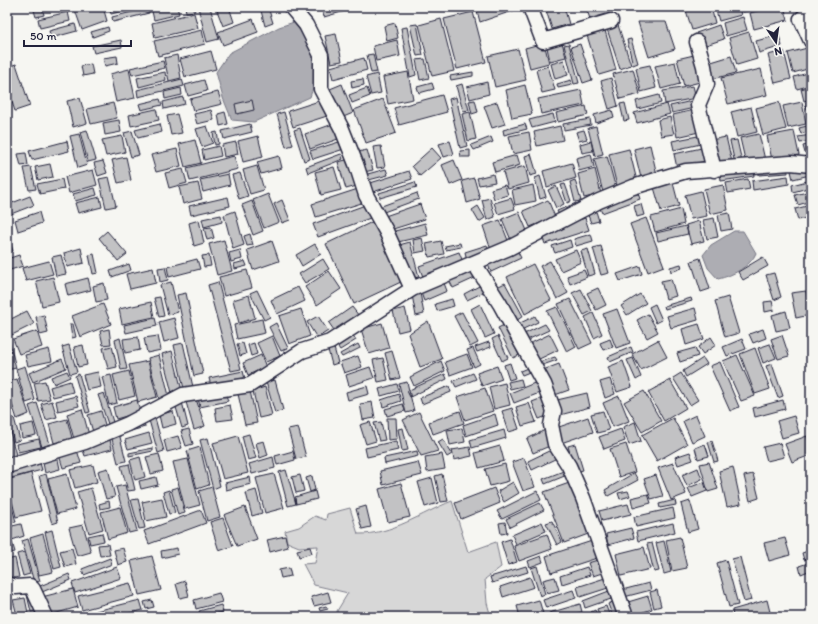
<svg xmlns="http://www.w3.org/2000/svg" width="818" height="624" font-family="Itim,sans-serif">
	<rect width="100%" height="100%" fill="#f6f6f2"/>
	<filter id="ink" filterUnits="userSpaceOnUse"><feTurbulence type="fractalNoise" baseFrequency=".025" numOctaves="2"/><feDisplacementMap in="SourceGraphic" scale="8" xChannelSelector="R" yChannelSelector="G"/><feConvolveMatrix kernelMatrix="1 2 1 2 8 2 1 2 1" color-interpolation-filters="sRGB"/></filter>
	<g filter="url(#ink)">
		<path fill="#d7d7d7" stroke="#7c7c89" d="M452,501L468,552L496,542L501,567L485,579L487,603L491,617H338L337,611L348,593L314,585L303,564L315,563L318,546L299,547L287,542L285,531L299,527L315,516L326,520L327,514L350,508L358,534C391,535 422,513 452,501Z"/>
		<path fill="#adadb3" stroke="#757583" d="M294,22C313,48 321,67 310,97L254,122L232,120L223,98L216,72L229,53L279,27Z
			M734,231H743L756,253C751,266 732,276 718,279L708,268L703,255L711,245Z"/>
		<path fill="#c2c2c4" stroke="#22223b" d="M33,7H42L44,15L36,17Z
			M85,7H103L107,21L82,30L75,10Z
			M109,7H140L111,14Z
			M151,7H177L179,14L154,20Z
			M185,7H194L195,11L186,12Z
			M198,7H210L219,39L207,42Z
			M219,7H229L234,22L223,26L216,8Z
			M260,7H268L273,23L265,26Z
			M271,7H281L282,8L272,11Z
			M297,7H317V9L298,13Z
			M331,7H352V9L324,17L322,10Z
			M476,7H524L480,22Z
			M545,7H564L569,24L552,29Z
			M586,7H607L610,16L591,22Z
			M685,7H711L715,23L692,30Z
			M715,7H739L741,15L719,21Z
			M741,7H752L753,9L743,12Z
			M771,7H784L788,20L754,29L750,13Z
			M148,8L149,13L113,22L112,17Z
			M68,12L70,21L40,28L38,19Z
			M473,12L486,62L457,69L444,19Z
			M194,13L198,28L155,38L152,23Z
			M743,17L747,30L726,36L723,23Z
			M253,19L258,32L223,45L218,32Z
			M441,19L454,71L432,76L419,25Z
			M617,22L631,65L620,69L606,26Z
			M638,22H666L675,49L649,57Z
			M395,23L398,38L387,41L384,26Z
			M75,24L77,31L51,38L49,31Z
			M417,24L423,55L417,56L410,25Z
			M719,25L724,39L700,47L696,33Z
			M108,27L109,31L93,37L91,32Z
			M407,27L416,75L410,77L401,28Z
			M604,27L616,70L599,75L586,32Z
			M202,30L205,44L158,56L154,41Z
			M749,32L757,59L737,65L729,38Z
			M336,34L342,61L331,63L325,36Z
			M779,35L782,46L759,53L756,41Z
			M561,39L566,57L550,61L546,43Z
			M631,39L638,63L633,65L627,40Z
			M121,40L122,47L94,53L92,46Z
			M397,40L400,56L376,61L373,46Z
			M544,43L549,63L530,68L525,48Z
			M569,44L579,83L574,84L564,45Z
			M580,44L592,80L583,83L571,47Z
			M811,47V68L793,73L788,53Z
			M518,49L526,80L495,87L488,56Z
			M211,51L216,69L185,77L180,59Z
			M784,51L791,79L775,83L768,55Z
			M373,54L377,72L371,73L367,55Z
			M698,54L704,81L684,86L677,59Z
			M177,55L181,78L169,81L164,58Z
			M117,56L118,63L105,66L103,58Z
			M731,56L736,73L712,79L708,63Z
			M364,58L367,70L333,79L330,67Z
			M425,59L429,78L420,80L416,60Z
			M564,60L568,75L555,79L551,64Z
			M163,61L165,68L132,75L130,68Z
			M675,62L680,84L661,89L655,66Z
			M16,64L30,106L15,111L7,87V67Z
			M91,64L93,74L83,76L81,66Z
			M650,65L656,88L641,92L636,68Z
			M548,66L555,90L542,93L536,70Z
			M129,69L135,98L116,102L110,74Z
			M633,69L640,94L620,99L613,74Z
			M761,69L767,95L728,104L721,78Z
			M165,72L166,80L139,87L137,78Z
			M408,72L413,99L388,104L383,77Z
			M473,72V76L451,80L450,76Z
			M811,72V85L797,89L794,77Z
			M377,74L381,93L371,95L366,77Z
			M611,78L618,106L609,109L601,81Z
			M182,79L184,86L138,97L137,90Z
			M363,79L364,85L352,88L351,81Z
			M204,80L207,91L188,96L185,85Z
			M571,80L572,85L558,88L557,84Z
			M487,82L489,94L470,99L467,87Z
			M432,83L434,89L419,93L417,87Z
			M342,84L353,113L341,118L330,89Z
			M462,84L469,110L463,111L456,86Z
			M525,85L532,114L512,118L506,90Z
			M693,86L696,98L665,104L663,91Z
			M811,86V99L804,101L801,89Z
			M181,88L182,95L165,99L164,92Z
			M367,88L370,96L352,103L349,95Z
			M581,90L584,105L541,114L538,99Z
			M218,92L222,104L193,111L190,99Z
			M442,95L447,112L399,125L394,108Z
			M659,95L661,103L638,109L636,101Z
			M183,97L185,104L164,109L163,102Z
			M456,97L467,146L460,148L449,99Z
			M80,98L87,123L73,127L67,101Z
			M160,99L162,105L141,110L139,104Z
			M383,99L396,133L366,143L354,110Z
			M252,100L254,110L237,114L235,104Z
			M322,100L327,116L293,127L288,111Z
			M475,100L478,112L472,114L469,101Z
			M811,100V108L807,109L806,102Z
			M692,101L694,108L672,113L670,106Z
			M497,102L505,124L492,128L484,106Z
			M779,102L786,129L763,135L756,108Z
			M802,102L806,124L788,128L783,106Z
			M113,103L117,118L91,124L87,109Z
			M625,103L629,120L624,121L620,104Z
			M667,104L670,114L637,123L634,113Z
			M586,106L588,115L558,122L556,113Z
			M751,107L757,132L737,137L731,112Z
			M156,109L159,120L131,126L129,115Z
			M211,110L214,120L197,124L194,114Z
			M612,110L614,117L596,123L594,115Z
			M694,110L699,132L677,137L673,115Z
			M225,112L228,124L220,126L218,114Z
			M284,112L293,145L286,147L277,114Z
			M470,112L476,139L468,141L462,114Z
			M177,114L182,133L171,135L167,116Z
			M553,114L555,122L532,128L529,120Z
			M670,117L674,134L661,136L658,120Z
			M590,119L591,125L564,130L563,124Z
			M119,120L121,132L105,135L103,123Z
			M160,124L162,132L138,138L135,130Z
			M250,124L252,132L224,139L222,131Z
			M333,124L338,139L310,149L305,134Z
			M525,124L527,129L504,135L503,130Z
			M811,125V131L801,134L799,128Z
			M207,126L213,143L202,147L196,129Z
			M560,126L563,140L537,146L534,132Z
			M596,126L603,154L595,156L588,128Z
			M300,128L310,159L304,161L294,130Z
			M87,130L96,160L88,162L80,132Z
			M584,130L587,139L579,141L576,132Z
			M132,131L139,155L131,157L124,133Z
			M794,131L799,155L772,160L767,136Z
			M217,132L219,144L215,145L213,133Z
			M529,132L532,150L513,154L509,136Z
			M79,134L87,165L78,168L70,136Z
			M759,134L765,160L746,164L740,138Z
			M7,135L11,150L7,151Z
			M703,135L705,143L674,150L672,141Z
			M811,135V141L800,143L798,137Z
			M122,136L125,152L106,156L102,140Z
			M258,136L263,157L243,162L238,141Z
			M491,137L493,142L474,150L471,145Z
			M726,137L732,162L717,166L711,140Z
			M195,140L201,163L185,167L179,144Z
			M737,140L742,162L735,164L730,141Z
			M67,141L69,151L32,160L29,151Z
			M342,141L344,149L313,159L310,151Z
			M450,141L454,154L444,157L439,144Z
			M591,141L593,151L582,153L580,144Z
			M236,142L238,154L224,157L222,145Z
			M811,144V152L805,153L803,146Z
			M650,145L657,175L641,178L634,149Z
			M219,146L221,156L204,160L202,150Z
			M381,146L385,167L377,168L373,147Z
			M706,147L709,160L677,168L674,154Z
			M432,148L441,158L420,176L412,166Z
			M177,149L181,166L156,172L151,155Z
			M629,149L637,181L617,186L609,154Z
			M367,150L373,170L364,172L358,152Z
			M470,150V157H461L460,151Z
			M26,153L28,165L21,166L18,154Z
			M341,154L343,159L308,173L306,167Z
			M531,154L537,174L530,176L525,156Z
			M591,154L594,167L579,171L576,158Z
			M517,155L520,165L495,172L492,162Z
			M234,156L238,169L190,181L187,168Z
			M279,156L282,168L261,174L257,162Z
			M607,156L616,189L603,192L594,159Z
			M126,157L131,180L118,183L112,160Z
			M350,159L357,186L346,189L338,162Z
			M454,160L462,180L450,185L442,165Z
			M103,161L107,173L98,176L94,163Z
			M572,163L576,178L547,187L543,171Z
			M50,164L53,177L38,180L35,167Z
			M787,165L788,173L759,175L758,168Z
			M257,166L264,190L250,194L243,170Z
			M525,166L529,183L508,189L503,172Z
			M31,167L36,189L29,190L24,168Z
			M334,167L341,190L321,195L315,172Z
			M753,167L754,176L721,181L720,171Z
			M808,167L810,175L793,179L791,171Z
			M183,169L187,183L169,188L165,173Z
			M386,169L388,175L365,181L364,175Z
			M595,169L601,194L584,198L578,174Z
			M93,170L97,185L69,193L65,177Z
			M409,171L412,179L370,193L367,184Z
			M240,173L248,196L239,199L232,175Z
			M228,174L230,185L203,192L200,180Z
			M493,174L495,182L479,185L477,178Z
			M540,176L546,197L540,199L535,178Z
			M788,176L789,184L753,190L752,181Z
			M109,177L116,206L106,208L99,179Z
			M474,178L480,199L467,203L462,181Z
			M62,179L64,189L40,194L37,184Z
			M672,179L679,206L661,211L653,184Z
			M748,179L750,189L728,193L726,183Z
			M575,180L581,201L575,202L570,182Z
			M811,180V187L793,192L792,185Z
			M415,182L417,187L380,198L379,193Z
			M198,183L202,199L183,204L179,187Z
			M565,184L571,201L567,203L561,185Z
			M505,185L508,195L494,199L491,189Z
			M533,185L536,201L515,205L512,190Z
			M723,185L728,210L710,214L704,189Z
			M556,186L564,204L556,208L548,190Z
			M95,188L97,195L75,201L73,194Z
			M361,188L365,202L316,217L312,204Z
			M637,190L640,199L602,213L598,204Z
			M701,191L707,216L691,219L685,195Z
			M811,191V201L798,205L795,195Z
			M417,193L419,199L381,213L379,207Z
			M268,194L279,222L264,228L253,200Z
			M30,196L34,205L11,214L7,205Z
			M100,197L102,207L78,213L75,203Z
			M228,197L230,206L191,215L189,206Z
			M490,198L495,217L487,220L482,200Z
			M511,198L515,209L498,214L494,203Z
			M282,200L290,220L282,223L274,204Z
			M548,200L555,217L530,227L523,211Z
			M252,201L263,231L253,235L242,205Z
			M576,203L578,209L560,217L557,211Z
			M368,204L373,217L318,237L313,224Z
			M420,204L425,219L390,230L385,216Z
			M641,204L644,215L637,217L634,206Z
			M811,205V217L798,220L795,209Z
			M478,206L485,218L479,222L472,210Z
			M595,208L599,221L591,223L586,210Z
			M681,209L684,224L655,232L651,217Z
			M235,211L244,245L233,249L224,215Z
			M39,212L42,223L18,231L15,220Z
			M519,212L528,233L511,240L502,219Z
			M729,213L732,229L721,231L718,215Z
			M221,215L222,222L204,227L202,219Z
			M585,218L589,230L545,244L541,233Z
			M646,218L664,266L648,272L630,224Z
			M714,218L718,237L707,239L703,220Z
			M199,220L204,243L194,246L189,223Z
			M500,220L509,243L491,250L483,226Z
			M374,221L403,281L354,304L326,244Z
			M699,221L704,241L691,244L686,225Z
			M425,223L428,235L398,242L395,231Z
			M686,226L688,234L658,241L656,233Z
			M211,227L214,238L207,240L204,228Z
			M107,231L127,254L118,261L99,238Z
			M250,234L253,245L247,246L244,236Z
			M591,234L593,241L576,246L574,239Z
			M422,238L425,251L415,253L413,240Z
			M224,240L232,271L217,275L209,244Z
			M570,240L572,247L555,253L552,246Z
			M7,241H10L13,251L7,253Z
			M272,241L279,261L253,270L247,250Z
			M441,241L444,254L429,257L426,244Z
			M410,242L419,277L409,279L399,245Z
			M460,243L461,247L446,250L445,246Z
			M315,244L321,254L302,266L296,255Z
			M487,245L489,252L467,260L465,252Z
			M601,246L609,273L601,275L593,248Z
			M81,248L84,263L67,267L64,253Z
			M516,248L521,258L491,272L487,262Z
			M588,249L595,274L588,276L581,251Z
			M240,250L242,259L231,262L229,253Z
			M576,250L581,262L561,271L555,259Z
			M459,252L463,262L423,277L419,266Z
			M94,254L98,273L93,274L89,255Z
			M19,255L23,266L7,271V259Z
			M61,255L66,274L56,276L52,257Z
			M209,255L211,266L204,267L202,256Z
			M763,257L768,266L743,280L738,272Z
			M700,258L710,289L701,292L691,261Z
			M197,259L200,269L169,277L167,267Z
			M323,259L329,269L305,283L299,274Z
			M49,261L53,274L26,281L22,268Z
			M245,261L247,266L235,269L234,264Z
			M550,261L568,293L557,299L540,266Z
			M129,264L131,270L112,277L110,271Z
			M533,264L551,300L525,314L507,277Z
			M681,264L682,268L671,272L670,267Z
			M640,266L642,274L620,281L617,274Z
			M165,267L168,280L160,282L158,268Z
			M473,267L477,277L453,288L448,278Z
			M153,268L156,283L130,289L126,274Z
			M247,270L252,288L224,296L219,277Z
			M584,270L587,277L570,284L567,276Z
			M329,271L341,289L317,305L305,287Z
			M774,273L781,297L774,300L766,275Z
			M53,277L59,302L42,306L36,281Z
			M88,278L91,290L68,296L65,284Z
			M671,279L676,296L666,299L661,281Z
			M171,282L178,312L168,315L160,285Z
			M218,282L241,369L231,371L208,285Z
			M104,283L107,300L96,302L93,286Z
			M444,283L447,291L424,301L421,293Z
			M505,283L523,316L516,321L497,287Z
			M483,284L486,291L467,300L464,294Z
			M298,287L305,301L277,314L271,300Z
			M598,288L606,305L596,310L587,293Z
			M581,289L592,311L584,315L572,293Z
			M257,290L270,317L264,320L250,293Z
			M806,291L810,315L796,318L791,293Z
			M186,293L203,374L194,376L177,295Z
			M420,293L424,314L416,316L412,295Z
			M640,294L646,303L627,315L621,306Z
			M249,295L255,318L239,323L233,300Z
			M160,297L164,316L159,317L154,298Z
			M728,297L739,333L725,337L715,301Z
			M691,298L692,301L665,309L664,306Z
			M452,299L454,306L437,311L435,304Z
			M570,299L592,343L579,349L558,304Z
			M772,301L774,310L765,312L764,302Z
			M151,302L154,317L122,324L119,309Z
			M103,304L111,324L80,337L72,316Z
			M480,304L494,334L485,338L471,309Z
			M655,304L662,320L656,323L649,307Z
			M352,307L359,316L336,333L329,323Z
			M557,307L576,347L567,352L547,311Z
			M405,308L410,329L398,332L393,311Z
			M695,308L698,320L671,328L667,316Z
			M301,309L310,336L289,344L279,316Z
			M617,309L630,343L616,348L603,314Z
			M27,311L34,324L12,335L7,326V321Z
			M786,311L790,328L776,331L772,315Z
			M462,312L478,343L470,347L454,316Z
			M593,313L602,334L594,338L585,317Z
			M648,314L658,332L647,338L637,320Z
			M44,315L48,333L40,335L36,317Z
			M318,316L328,331L317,338L307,322Z
			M535,316L538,322L519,331L516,325Z
			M155,318L157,326L126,333L124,325Z
			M174,318L179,338L164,342L159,322Z
			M262,319L265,333L237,339L234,325Z
			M428,321L442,359L420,367L408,334Z
			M276,323L288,348L281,351L269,327Z
			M382,323L389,348L369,354L361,329Z
			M70,324H73L76,337L72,338Z
			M545,324L549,330L525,341L522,335Z
			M699,324L704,339L686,345L682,329Z
			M504,325L519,355L513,358L498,328Z
			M109,329L111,344L103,345L100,331Z
			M763,329L766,338L753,343L749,334Z
			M37,331L42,347L19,354L13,339Z
			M7,332L16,368L7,370Z
			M352,334L356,340L340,350L336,344Z
			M550,334L558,350L535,361L527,345Z
			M782,335L789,356L778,359L771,339Z
			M158,336L161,350L147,353L144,338Z
			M272,336L280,356L266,362L257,343Z
			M498,336L508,358L502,361L492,339Z
			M138,337L140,350L125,353L123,339Z
			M711,337L716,345L703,354L698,347Z
			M120,338L127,369L121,370L115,340Z
			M610,339L613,347L603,350L600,343Z
			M742,339L746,349L727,356L723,347Z
			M658,340L667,357L641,370L632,354Z
			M489,342L491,347L477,352L475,347Z
			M183,343L193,387L184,389L174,345Z
			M243,343L246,354L240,356L237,344Z
			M254,343L257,354L251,356L248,345Z
			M333,344L338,363L332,365L327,346Z
			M358,344L360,348L342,357L340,354Z
			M770,344L776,358L763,363L758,348Z
			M69,345L77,372L70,374L62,347Z
			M83,345L87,365L78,367L74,347Z
			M112,346L117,367L108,369L103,348Z
			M631,347L633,352L610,362L608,357Z
			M473,348L480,364L474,367L467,350Z
			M695,348L698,356L680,362L677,353Z
			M755,348L770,389L755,394L740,354Z
			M49,349L52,361L28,366L25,355Z
			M172,351L182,391L172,393L162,354Z
			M392,351L400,378L392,380L385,353Z
			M467,354L472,367L450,375L445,362Z
			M159,355L169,396L159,399L148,358Z
			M261,355L266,367L248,375L243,363Z
			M737,355L755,396L741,401L723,361Z
			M358,356L362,367L344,373L340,362Z
			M555,357L557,360L540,366L539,362Z
			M383,358L388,380L378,382L373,360Z
			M633,358L641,377L636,380L627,360Z
			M703,358L707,364L686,377L683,371Z
			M62,359L66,368L33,382L29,373Z
			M148,361L157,397L138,402L129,365Z
			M441,361L445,371L414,386L410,377Z
			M623,361L632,387L617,392L608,367Z
			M720,362L739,407L730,411L710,366Z
			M510,363L515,378L509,380L504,365Z
			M559,364L569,390L552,396L543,370Z
			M772,364L783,396L778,398L766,366Z
			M25,366L35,400L26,403L16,369Z
			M497,366L502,379L482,386L477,373Z
			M370,367L374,378L349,386L346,375Z
			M530,367L532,371L522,375L520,371Z
			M67,371L70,377L54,384L51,377Z
			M129,371L135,396L119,400L113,375Z
			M243,371L245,379L211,386L209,378Z
			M98,372L101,387L87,390L83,375Z
			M473,373L476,379L456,387L453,381Z
			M681,373L698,400L690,405L673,378Z
			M79,374L90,412L86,413L75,376Z
			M445,374L447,379L410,397L407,391Z
			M111,375L117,403L109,405L102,377Z
			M17,379L29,414L17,419L7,389V382Z
			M521,379L523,386L510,389L508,382Z
			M610,379L615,394L605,398L600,382Z
			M275,380L283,410L275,413L266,382Z
			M670,380L686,408L664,421L648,392Z
			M45,381L50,399L38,401L34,383Z
			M70,381L73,392L53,397L50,387Z
			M407,382L414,411L406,413L399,384Z
			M537,382L542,392L514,403L510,393Z
			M505,383L510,405L494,409L489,387Z
			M397,384L399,391L381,396L379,389Z
			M367,386L369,394L348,400L346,392Z
			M449,386L451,392L422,404L420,398Z
			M265,387L272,415L259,418L253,391Z
			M485,388L493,411L465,420L457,397Z
			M250,391L257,423L245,425L238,394Z
			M644,391L661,421L642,432L624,402Z
			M225,392L228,401L200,407L198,398Z
			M104,393L113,422L108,424L98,395Z
			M587,393L590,407L560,415L557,400Z
			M399,394L401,401L383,407L381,400Z
			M76,396L79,406L58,411L56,401Z
			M619,396L629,421L613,427L603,403Z
			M545,397L552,414L539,419L532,402Z
			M196,399L205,426L194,430L186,402Z
			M137,400L140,412L116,419L113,407Z
			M783,400L785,409L755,417L753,408Z
			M7,401L12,415L7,417Z
			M52,401L57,417L46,420L41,404Z
			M182,402L188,426L182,428L175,404Z
			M372,402L375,418L363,420L360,404Z
			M37,403L50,444L42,447L29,406Z
			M529,403L536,422L522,426L516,407Z
			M403,404L405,411L387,416L385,409Z
			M230,405L233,419L217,421L215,408Z
			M512,408L519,429L509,432L502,411Z
			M82,409L89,435L74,439L67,414Z
			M101,411L106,428L93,432L88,415Z
			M173,411L176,424L162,428L159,415Z
			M460,411L464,423L433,434L429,422Z
			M603,411L609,430L597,433L591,414Z
			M419,412L438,451L421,456L403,420Z
			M495,414L498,425L466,436L463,425Z
			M696,415L705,436L692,442L683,421Z
			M794,416L799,433L782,438L777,421Z
			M588,417L593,432L561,443L556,428Z
			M14,418L20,440L14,442L8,419Z
			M155,418L164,451L158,453L149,420Z
			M387,418H396L397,439L388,440Z
			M673,418L687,444L657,461L642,435Z
			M67,419L72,438L54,443L49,424Z
			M144,422L145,427L120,434Z
			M370,422L376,441L366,444L360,425Z
			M381,422L385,440L379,441L374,423Z
			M635,422L641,441L629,445L623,427Z
			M33,423L36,435L22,438L20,426Z
			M298,427L306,457L296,459L288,429Z
			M403,428L408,450L402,451L398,429Z
			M462,428L465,442L450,445L447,430Z
			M189,429L193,444L186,446L181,431Z
			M621,429L625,441L604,449L599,437Z
			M504,430L506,438L472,448L470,440Z
			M545,430L552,445L533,453L527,439Z
			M7,432H10L16,455L7,457Z
			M119,433L126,461L118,463L111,435Z
			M149,433L152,443L128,449L125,440Z
			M249,434L256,458L248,460L242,436Z
			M178,436L182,448L167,452L164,440Z
			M238,436L248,473L223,479L213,443Z
			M807,436L811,446V455L792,462L785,444Z
			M208,438L220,486L213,489L200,440Z
			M39,439L41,447L18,452L16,444Z
			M443,439L452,454L447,457L438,442Z
			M110,440L112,449L85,456L82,447Z
			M264,441L268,455L260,458L256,443Z
			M396,441L398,450L367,457L365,448Z
			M712,441L718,461L714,462L708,442Z
			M780,443L784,457L767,461L763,447Z
			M575,444L583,470L575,472L568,446Z
			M626,444L635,472L619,477L610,449Z
			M705,444L709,456L698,459L695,448Z
			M500,446L504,461L479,468L475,453Z
			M200,447L209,485L197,489L187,451Z
			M470,447L472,456L454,460L452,450Z
			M153,448V451L129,456V453Z
			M553,449L557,458L532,470L528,461Z
			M77,450L81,463L63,468L59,455Z
			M293,451L295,460L277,465L275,456Z
			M417,451L418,456L385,464L384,458Z
			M690,452L693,460L678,465L675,457Z
			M159,454L163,471L151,474L146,457Z
			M442,454L445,469L427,472L425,457Z
			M57,455L60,469L45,473L42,458Z
			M140,457L145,477L135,480L130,460Z
			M273,457L275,468L252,474L249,464Z
			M524,458L535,487L523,491L512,462Z
			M188,459L200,505L185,509L173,462Z
			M418,462L422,475L383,485L380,471Z
			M709,462L718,489L708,492L700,464Z
			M40,463L42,470L7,479V471Z
			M673,463L686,494L671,500L658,468Z
			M129,464L135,490L128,491L121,466Z
			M505,464L509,481L490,486L485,469Z
			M93,465L97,482L75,488L70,470Z
			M733,467L741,504L727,507L719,471Z
			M108,468L115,497L106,499L98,471Z
			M698,468L702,479L687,486L682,475Z
			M286,470L296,504L288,506L279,472Z
			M566,470L567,475L545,484L543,479Z
			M31,473L41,511L16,517L7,480Z
			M634,473L638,480L608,496L605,490Z
			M46,474L58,522L52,524L39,476Z
			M67,474L76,509L57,514L48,479Z
			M274,474L284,508L265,513L256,478Z
			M442,474L448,501L441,502L435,476Z
			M753,474L759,498L750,501L744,476Z
			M300,475L304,491L296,493L292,477Z
			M656,475L663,496L651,499L644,479Z
			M312,476L315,490L310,492L306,478Z
			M156,477L158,485L141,489L139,481Z
			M250,477L251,484L226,490L225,483Z
			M432,478L438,503L425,507L418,482Z
			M513,482L519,493L504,502L498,491Z
			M572,482L591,533L564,543L544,492Z
			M704,482L707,491L692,497L688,488Z
			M401,483L410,517L388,522L379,489Z
			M125,485L137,531L129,533L116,487Z
			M178,487L185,513L178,515L171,489Z
			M212,487L220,517L207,521L199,491Z
			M7,488L16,522L10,523L7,512Z
			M91,488L103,529L89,533L77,492Z
			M494,488L500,503L461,519L455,503Z
			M169,490L175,513L169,514L163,492Z
			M256,490L262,513L252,516L246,493Z
			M315,491L317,499L296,504L295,497Z
			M537,491L541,500L502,519L497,511Z
			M628,491L630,496L620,499L618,493Z
			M648,494L651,503L633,508L631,498Z
			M162,498L166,517L146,521L142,502Z
			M138,499L145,528L139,529L131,500Z
			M675,500L676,505L660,508L659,504Z
			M109,501L110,507L100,509L99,504Z
			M690,501L698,529L688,532L681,504Z
			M540,503L544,510L510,527L506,519Z
			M628,504L631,514L602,521L599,511Z
			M366,506L371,527L362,529L356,509Z
			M120,507L127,533L108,539L101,512Z
			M245,507L257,539L237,546L224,515Z
			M673,508L675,518L636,527L634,517Z
			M201,510L206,523L149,544L144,531Z
			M223,518L233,546L219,551L210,522Z
			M552,521L562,542L557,545L546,523Z
			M505,522L507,533L501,534L499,523Z
			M542,522L546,531L516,544L512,535Z
			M673,523L675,532L638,541L636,532Z
			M21,524L24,536L12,540L8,527Z
			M83,525L91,552L77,556L69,528Z
			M631,528L634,538L608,545L606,534Z
			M52,530L61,567L54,569L45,532Z
			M102,533L104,541L90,544L88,536Z
			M43,534L53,572L39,575L30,538Z
			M547,534L552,549L519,561L514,546Z
			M285,536L288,547L270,552L267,540Z
			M680,537L687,568L672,571L666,540Z
			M785,538L790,555L769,561L764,543Z
			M28,539L40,581L34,582L22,541Z
			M510,539L517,562L508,565L501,542Z
			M595,540L600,557L551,573L546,556Z
			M664,541L671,572L664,574L656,543Z
			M12,542L15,552L7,554V544Z
			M652,543L659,571L654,572L647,544Z
			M108,544L110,555L100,556L98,545Z
			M310,547L312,553L299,557L297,550Z
			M644,547L650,569L621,576L616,554Z
			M72,548L76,564L65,567L60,551Z
			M123,548L127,562L118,565L114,550Z
			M177,548L178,554L162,558L161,551Z
			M811,550V558L804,560L802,553Z
			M24,552L30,574L23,576L17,554Z
			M152,556L161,590L139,595L131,561Z
			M541,556L543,562L530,567L528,561Z
			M740,557L751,600L744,602L732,559Z
			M15,558L19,577L7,580V560Z
			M110,558L112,564L84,575L82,569Z
			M601,559L605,572L593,576L588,563Z
			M726,560L738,605L729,607L717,563Z
			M811,562V570L801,574L799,566Z
			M526,566L528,572L492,583L490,577Z
			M537,566L545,594L540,596L531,568Z
			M117,567L121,578L75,593L72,583Z
			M587,567L590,575L562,584L560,576Z
			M289,568L291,576L281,578L279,570Z
			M69,574L71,580L42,592L40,586Z
			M530,577L534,587L503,597L500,587Z
			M555,577L559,590L547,593L543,580Z
			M605,578L608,588L580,597L577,587Z
			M185,581L189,596L180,598L176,584Z
			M130,583L134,596L82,610L78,596Z
			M649,583L651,590L624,597L622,590Z
			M73,589L78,607L43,617L38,598Z
			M573,590L576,598L546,608L543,600Z
			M657,590L661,606L654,608L650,592Z
			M609,591L611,599L585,608L583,601Z
			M328,592L331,602L314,606L311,597Z
			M219,593L222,602L196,609L194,600Z
			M7,594L13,615L9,616L7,608Z
			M33,594L37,611L31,612L27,595Z
			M648,596L652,609L632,616L628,602Z
			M25,598L28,613L17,615L13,600Z
			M140,600L143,610L114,617H98L96,611Z
			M152,600L154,607L146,609L144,602Z
			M539,600L544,617H520L517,606Z
			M767,600L771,616L733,617L732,610Z
			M615,601L621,617H613L608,604Z
			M580,604L582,612L565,617H551L549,613Z
			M221,605L223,612L201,617L199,611Z
			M326,606L328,609L320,611L319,608Z
			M606,606L610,617H600L597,609Z
			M595,610L598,617H593L591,612Z
			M661,612L663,617H646Z
			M40,613L41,617H25Z
			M148,614L149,617H139Z"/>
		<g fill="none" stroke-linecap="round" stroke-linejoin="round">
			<defs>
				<path id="street" d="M291,7L306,25L321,55V89L342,129L356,164L366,195L386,231L412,289
					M530,7L543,41L611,21
					M811,11L801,19L811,41
					M697,42L704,66L707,84L698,105L714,170
					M474,263L500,304L544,384L554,411L551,425L555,444L569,466L583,498L626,617
					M7,466L85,442L128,424L183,395L250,385L302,351L330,342L412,289L509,248L599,201L633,187L686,171L791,163L811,165
					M7,584L16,587L30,586L33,589L46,617"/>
			</defs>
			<use href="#street" stroke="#22223b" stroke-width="17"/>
			<use href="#street" stroke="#f6f6f2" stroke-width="14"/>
		</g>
	</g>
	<rect width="818" height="624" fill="none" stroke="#f6f6f2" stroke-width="24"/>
	<rect x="12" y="12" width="794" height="600" fill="none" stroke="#22223b" stroke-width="1.5" filter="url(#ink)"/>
	<g transform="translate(776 42) rotate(167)" stroke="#f6f6f2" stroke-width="3" paint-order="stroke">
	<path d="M0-3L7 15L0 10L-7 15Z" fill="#22223b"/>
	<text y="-6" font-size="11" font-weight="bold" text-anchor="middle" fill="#22223b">N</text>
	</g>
	<path d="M24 40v6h107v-6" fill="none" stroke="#22223b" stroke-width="2"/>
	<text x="30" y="40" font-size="12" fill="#22223b" stroke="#f6f6f2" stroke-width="3" paint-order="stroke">50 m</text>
</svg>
